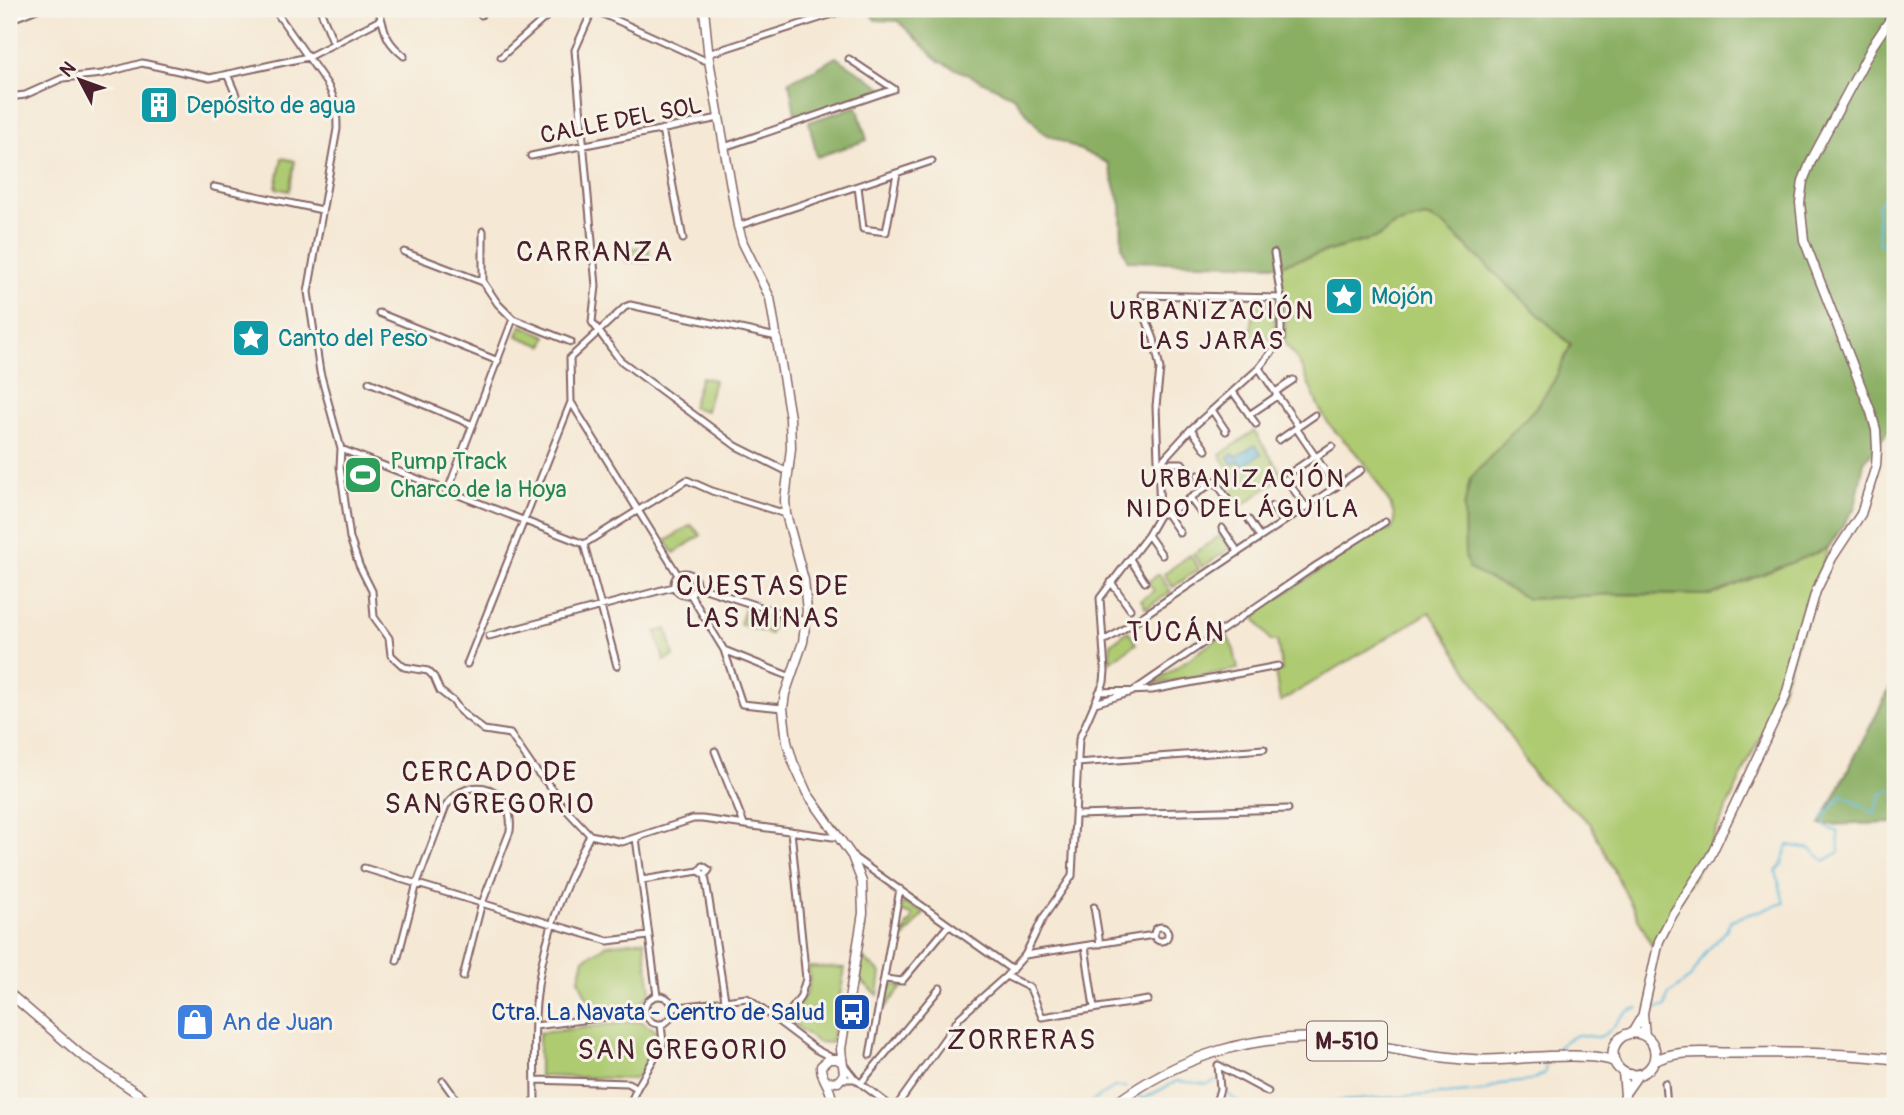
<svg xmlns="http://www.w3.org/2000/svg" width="1904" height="1115" font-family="Pangolin,sans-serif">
	<rect width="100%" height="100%" fill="#f7f3e8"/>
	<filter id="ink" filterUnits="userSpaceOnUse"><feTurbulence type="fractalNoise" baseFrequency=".0143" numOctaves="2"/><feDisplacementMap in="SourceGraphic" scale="14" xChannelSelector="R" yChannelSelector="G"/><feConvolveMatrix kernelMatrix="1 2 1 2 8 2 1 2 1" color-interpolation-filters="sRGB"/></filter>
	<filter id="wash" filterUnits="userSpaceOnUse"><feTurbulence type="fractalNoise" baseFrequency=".00686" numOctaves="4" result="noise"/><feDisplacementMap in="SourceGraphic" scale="28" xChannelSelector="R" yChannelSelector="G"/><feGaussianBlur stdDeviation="1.57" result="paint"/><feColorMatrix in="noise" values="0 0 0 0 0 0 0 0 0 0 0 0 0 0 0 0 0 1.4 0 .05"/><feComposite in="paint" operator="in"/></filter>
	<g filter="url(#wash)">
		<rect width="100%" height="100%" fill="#f5e8d4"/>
		<path fill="#aecb72" stroke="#7c754e" stroke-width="2" d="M282,158L295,161L289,191L276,188Z
			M1426,217L1444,225L1571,345L1554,381L1537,406L1470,479L1464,508L1465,556L1528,599L1615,594L1710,595L1828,548L1781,692L1703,859L1652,946L1590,823L1536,778L1430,612L1280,702L1275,672L1282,670L1277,641H1271L1253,615L1378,531H1390C1394,526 1395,523 1394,516C1392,502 1365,463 1355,452C1346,441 1334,432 1326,420C1310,395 1306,365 1285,344L1284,299L1279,265L1378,237L1394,225Z
			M624,248H649V262H626Z
			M1256,301L1276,302L1275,339L1250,335Z
			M521,325L547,336L543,346L517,336Z
			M701,377L714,380L706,411L692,407Z
			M1254,431L1283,476L1239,508L1225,487L1236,479L1220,455Z
			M691,525L701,535L674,553L666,541Z
			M1221,535L1230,549L1202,567L1193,554Z
			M1190,555L1199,569L1173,587L1164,574Z
			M1159,574L1171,592L1146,608L1141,600L1154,591L1148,582Z
			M745,609L775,619L770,634L740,624Z
			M667,629L674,656L664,661L656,632Z
			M1128,631L1136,644L1109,662L1111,644Z
			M1226,633L1234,650L1238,669L1151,685Z
			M903,902L924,913L904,938L901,935V931L906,932L907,924H910L913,915L901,912Z
			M644,940L651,992L638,1006L592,1011L579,979L584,959L607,945Z
			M863,958L881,973L878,995L859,979Z
			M808,967L845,968L831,1043L817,1042L790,1021C796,1000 815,996 808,967Z
			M887,984L903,986L881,1012L887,985Z
			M640,1021L657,1031C659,1047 648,1072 633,1079L539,1076V1033Z"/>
		<path fill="#8aaf64" stroke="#6a6748" stroke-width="2" d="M868,9H1895V427L1893,425L1864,462L1855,507L1828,548L1711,595L1616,594L1528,599L1469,569L1465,556L1464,508L1470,479L1537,406L1554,381L1571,345L1444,225L1426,217L1394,225L1378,237L1279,265L1128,261L1122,247L1121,205L1108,163L1042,132L1013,96L939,61L898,21L875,20Z
			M836,57L885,89L796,119L789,81L814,70Z
			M857,106L867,140L817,157L809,122Z
			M1895,678V823L1820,825Z"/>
		<path fill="#5fb9dc" stroke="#546c84" stroke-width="2" d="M1255,445L1261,454L1243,466L1239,461L1233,464L1228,457L1233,454L1236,457Z"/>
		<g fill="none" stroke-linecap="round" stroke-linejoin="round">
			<path stroke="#5fb9dc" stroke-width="2" d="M1895,183L1877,206L1879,244L1895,249
				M1652,1008L1665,1007L1668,995L1691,977L1706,952L1726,931L1731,920L1784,903L1776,871L1782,864L1788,845L1811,849L1825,861L1839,852L1838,832L1826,827L1823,817L1842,795L1875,813L1881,794L1895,788
				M1555,1050C1561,1044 1569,1037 1578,1035C1588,1034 1596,1041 1605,1034C1620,1023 1619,1011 1639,1008
				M1223,1089L1235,1100L1248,1106
				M1138,1096L1143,1099L1177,1081L1207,1084L1215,1081
				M1085,1106L1114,1087H1126
				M1294,1106L1298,1104L1484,1091L1500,1084L1529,1081L1544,1074L1546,1066"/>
		</g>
	</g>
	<g filter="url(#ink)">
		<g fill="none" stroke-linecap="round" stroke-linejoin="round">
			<defs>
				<path id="street" d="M274,9L327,84C336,100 337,111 337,129L308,292L320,372L341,449L340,467L350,538L359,565L372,591L374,617L389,638L391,655L404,667L428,671L434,677L440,691L453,701L461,712L484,730L510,734L532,766L554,791L560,803L590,835
					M320,9L334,44
					M378,9C387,32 382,38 404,56
					M479,9L481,15
					M592,9L704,60H709
					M593,9L575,50L596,286L592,322L620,360L736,446L788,472
					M9,20L37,9
					M708,54L848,9
					M501,57L555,9
					M849,59L894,89
					M227,74L236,95
					M9,97L25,95L63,78L102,74L142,63L210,78L308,57L380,20
					M662,129L683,239
					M724,147L894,89
					M531,156L719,118
					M858,186L863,229L886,232L897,173
					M214,187L322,210
					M738,226L932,161
					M483,231V282
					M404,252L483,282L498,304L513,319L571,342
					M1141,295L1281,298
					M379,313L498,361
					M1259,368L1298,426
					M369,382L473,425
					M1277,391L1293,380
					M1233,392L1256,424
					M1212,410L1226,431
					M1249,415L1277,396
					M1296,428L1336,487
					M1191,429L1206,450
					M1279,440L1315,415
					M341,449L584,544L617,666
					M1316,457L1332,446
					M1160,463L1191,429L1259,368L1281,340V298L1274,253
					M1160,463H1182L1192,478
					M1290,473L1315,456
					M1198,475L1206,487
					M1286,479L1306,507
					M448,490L513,319
					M1190,498L1203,516
					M1272,506L1283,522
					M1160,514H1167L1215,481L1227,498
					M1167,514L1180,533
					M1249,520L1260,537
					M1222,528L1238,552
					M1148,535L1162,555
					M584,544L687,480L712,491L786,514
					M1130,559L1145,582
					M674 584a11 11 0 1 1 22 0a11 11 0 1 1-22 0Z
					M678,575L571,402L570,358L625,307L630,305L777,337
					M1111,582L1130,609
					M696,586L807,622
					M690,594L724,650L742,704L783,708
					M489,636L673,587
					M1103,641L1116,634L1361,470
					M724,650L791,677
					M467,664L571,402
					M1099,692L1152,690L1278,666
					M1095,703L1132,692L1317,565L1385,522
					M715,751L744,824
					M1077,763L1264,749
					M1076,815L1288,809
					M590,835L622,842L693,819H702L833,837L837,835
					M636,838L657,996
					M852,856L1012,970
					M364,868L608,941L648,936
					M705,875L709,870L703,866L699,871L705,875L725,1000
					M642,880L699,871
					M1094,907L1100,944
					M1154 934a7 7 0 1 1 14 0a7 7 0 1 1-14 0Z
					M1085,946L1094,1008
					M1025,955L1154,935
					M397,961L417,883L446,806C471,771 515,788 510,831L481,906L463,977
					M1006,976L1030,988L1042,1017L1148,1000
					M885,979L902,981L948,926
					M645 1010a14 14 0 1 1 28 0a14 14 0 1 1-28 0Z
					M673,1008L747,998L815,1049L832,1058
					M781,1023L800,998L806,979L791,831
					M535,1026L645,1012
					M870,1055L900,889
					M841,1079H855L844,1065
					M855,1079L888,1104L894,1106L898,1104L960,1017L1006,976L1025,955L1043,918L1072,876L1079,739L1104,682L1105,671L1100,598L1148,535L1160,514L1156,406L1160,369L1154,339L1146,319
					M535,1080L628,1083L637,1088L629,1106
					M443,1081L461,1106
					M861,1083L940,988
					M1665,1083L1667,1106
					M637,1088L663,1043L661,1024
					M535,1106C535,1072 533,1037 536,1003C541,943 563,887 590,835
					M1215,1106L1220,1089L1218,1065L1268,1092"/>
				<path id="secondary" d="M704,9L709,60L738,226L743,243L770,298L790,418L791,448L785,500L786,514L804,580L807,611L803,642L785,694L783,708L787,742L793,762L807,793L852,856L862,882L863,913L841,1049L844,1074L838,1082L827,1081
					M9,993L81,1055L156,1106
					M1632,1033L1642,1016
					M1645,1036L1643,1013L1659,941L1673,914L1710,857L1785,698L1816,591L1832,558L1861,514L1876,466L1877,449L1876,430L1871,412L1804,240L1800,203L1803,181L1812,159L1873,45L1895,12
					M1626,1092L1638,1075
					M832,1101C831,1085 820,1078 821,1066L829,1059H837L842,1062
					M1622,1106L1625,1095L1623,1072"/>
				<path id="primary" d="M1613 1054a21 21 0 1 1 42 0a21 21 0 1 1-42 0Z
					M1654,1061C1678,1049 1707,1053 1734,1053C1788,1052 1842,1053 1895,1059
					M1113,1106C1176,1057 1258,1030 1339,1040C1386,1046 1434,1059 1482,1060C1513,1060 1591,1050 1615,1062"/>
			</defs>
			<use href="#street" stroke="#866566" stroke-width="9"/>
			<use href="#secondary" stroke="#866566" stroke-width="11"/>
			<use href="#primary" stroke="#866566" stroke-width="12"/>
			<use href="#street" stroke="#fff" stroke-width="5"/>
			<use href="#secondary" stroke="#fff" stroke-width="8"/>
			<use href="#primary" stroke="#fff" stroke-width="9"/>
		</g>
	</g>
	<defs>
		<symbol id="building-square" viewBox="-11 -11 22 22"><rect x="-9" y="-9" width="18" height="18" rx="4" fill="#0f9aa8" stroke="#f7f3e8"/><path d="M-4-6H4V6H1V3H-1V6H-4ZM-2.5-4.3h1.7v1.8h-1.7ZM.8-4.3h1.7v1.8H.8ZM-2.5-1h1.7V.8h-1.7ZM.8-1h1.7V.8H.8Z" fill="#fff"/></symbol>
		<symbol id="sight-square" viewBox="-11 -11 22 22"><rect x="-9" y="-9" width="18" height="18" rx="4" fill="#0f9aa8" stroke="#f7f3e8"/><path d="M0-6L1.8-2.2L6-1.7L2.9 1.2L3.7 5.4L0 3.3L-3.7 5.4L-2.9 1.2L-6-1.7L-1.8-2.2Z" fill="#fff"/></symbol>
		<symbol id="stadium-square" viewBox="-11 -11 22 22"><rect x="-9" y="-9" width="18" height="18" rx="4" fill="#2e9e5b" stroke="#f7f3e8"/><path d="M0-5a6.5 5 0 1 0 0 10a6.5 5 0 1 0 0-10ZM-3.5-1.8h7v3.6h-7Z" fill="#fff"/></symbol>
		<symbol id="bus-square" viewBox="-11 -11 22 22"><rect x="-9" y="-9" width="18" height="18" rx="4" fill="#1a4fb4" stroke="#f7f3e8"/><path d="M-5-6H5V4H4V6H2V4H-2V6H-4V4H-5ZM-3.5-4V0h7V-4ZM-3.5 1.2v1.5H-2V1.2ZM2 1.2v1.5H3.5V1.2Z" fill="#fff"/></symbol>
		<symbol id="shop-square" viewBox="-11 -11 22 22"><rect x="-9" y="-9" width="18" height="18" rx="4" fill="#3f7fe0" stroke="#f7f3e8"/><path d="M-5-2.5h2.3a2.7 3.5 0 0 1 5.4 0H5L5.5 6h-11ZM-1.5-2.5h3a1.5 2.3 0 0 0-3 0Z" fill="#fff"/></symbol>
	</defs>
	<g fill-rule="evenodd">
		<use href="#building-square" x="137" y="83" width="44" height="44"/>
		<use href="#sight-square" x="1322" y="274" width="44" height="44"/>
		<use href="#sight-square" x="229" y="316" width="44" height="44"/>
		<use href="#stadium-square" x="341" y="453" width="44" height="44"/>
		<use href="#bus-square" x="830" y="990" width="44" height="44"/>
		<use href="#shop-square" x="173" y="1000" width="44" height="44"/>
	</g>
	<g text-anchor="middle" stroke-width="6" stroke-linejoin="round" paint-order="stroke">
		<rect fill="#f7f3e8" stroke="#7e5f64" stroke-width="2" x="1307" y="1021.5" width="80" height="39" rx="5"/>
		<g font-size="23" font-weight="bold" fill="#4a1f2b">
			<text x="1347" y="1049">M-510</text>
		</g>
		<g font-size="24" fill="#0d838f" stroke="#f7f3e8" text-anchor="start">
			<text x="186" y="113">Depósito de agua</text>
			<text x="1371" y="304">Mojón</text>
			<text x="278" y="346">Canto del Peso</text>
		</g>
		<g font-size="24" fill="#4a1f2b" stroke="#f7f3e8">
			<text transform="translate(621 120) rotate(-11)" y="8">CALLE DEL SOL</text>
		</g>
		<g font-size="24" fill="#27864d" stroke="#f7f3e8" text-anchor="start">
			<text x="390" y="469">Pump Track<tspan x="390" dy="28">Charco de la Hoya</tspan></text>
		</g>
		<g font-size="24" fill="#164399" stroke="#f7f3e8" text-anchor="end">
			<text x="825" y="1020">Ctra. La Navata - Centro de Salud</text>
		</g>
		<g font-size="24" fill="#366cbe" stroke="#f7f3e8" text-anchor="start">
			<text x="222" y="1030">An de Juan</text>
		</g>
		<g font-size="26" letter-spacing="2" fill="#4a1f2b" stroke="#f7f3e8">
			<text x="1212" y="319">URBANIZACIÓN<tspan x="1212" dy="30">LAS JARAS</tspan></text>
			<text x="1243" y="487">URBANIZACIÓN<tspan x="1243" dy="30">NIDO DEL ÁGUILA</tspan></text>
		</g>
		<g font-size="28" letter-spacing="2" fill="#4a1f2b" stroke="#f7f3e8">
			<text x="595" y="261">CARRANZA</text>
			<text x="763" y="595">CUESTAS DE<tspan x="763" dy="32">LAS MINAS</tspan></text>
			<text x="1176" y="641">TUCÁN</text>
			<text x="490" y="781">CERCADO DE<tspan x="490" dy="32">SAN GREGORIO</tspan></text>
			<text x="1022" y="1049">ZORRERAS</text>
			<text x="683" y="1059">SAN GREGORIO</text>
		</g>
	</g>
	<rect width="1904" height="1115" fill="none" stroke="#f7f3e8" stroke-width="35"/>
	<g transform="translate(80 80) rotate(311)" stroke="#f7f3e8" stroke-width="5" paint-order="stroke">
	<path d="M0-5L12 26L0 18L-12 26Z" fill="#4a1f2b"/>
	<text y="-10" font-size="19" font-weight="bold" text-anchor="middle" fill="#4a1f2b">N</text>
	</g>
</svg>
